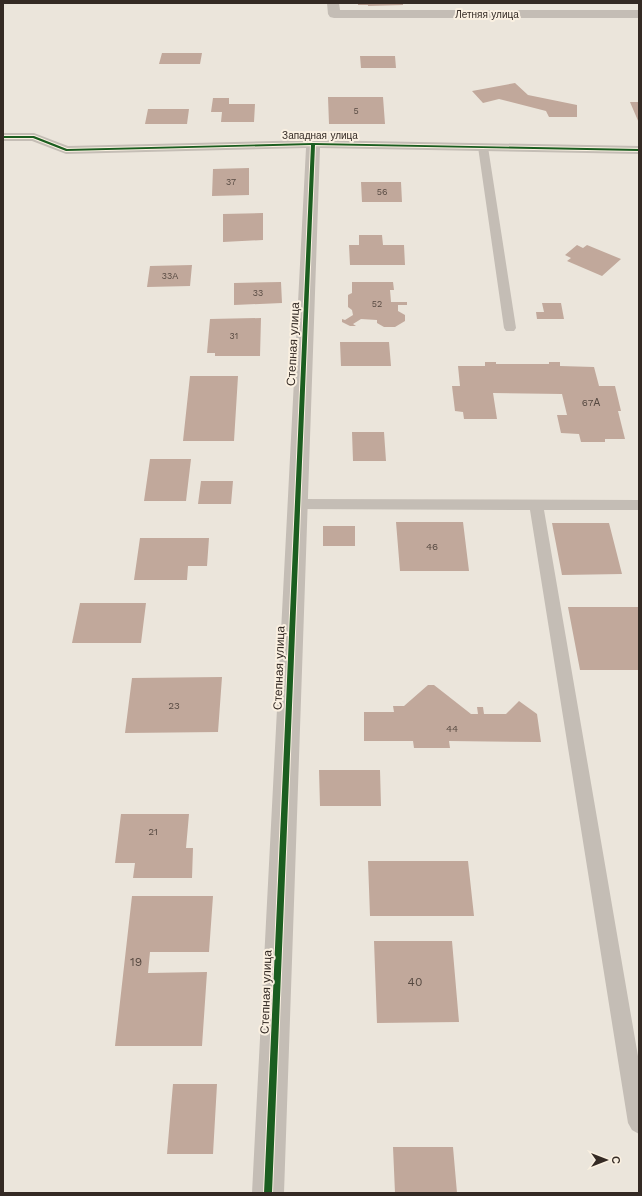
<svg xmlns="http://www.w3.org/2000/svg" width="642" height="1196" font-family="'Work Sans',sans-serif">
	<rect width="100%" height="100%" fill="#ebe5db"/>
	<path fill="#c1a89b" d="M358,3H403V5L368,6V5H358Z
		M162,53H202L200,64H159Z
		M360,56H395L396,68H361Z
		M515,83L528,95L577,105V117H549L546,111L499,99L483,103L472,91Z
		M328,97H383L385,124H329Z
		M213,98H229V104H255L254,122H221L222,112H211Z
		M630,102H639V123Z
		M148,109H189L187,124H145Z
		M249,168V195L212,196L213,169Z
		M361,182H401L402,202H362Z
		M263,213V240L223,242V214Z
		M359,235H382L383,245H404L405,265H350L349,245H359Z
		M577,245L583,248L587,245L621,259L602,276L567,261L571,258L565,255Z
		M192,265L190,286L147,287L150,266Z
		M281,282L282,303L234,305V283Z
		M352,282H393L394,290H390L391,302H407V305H398V311L405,315V321L395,327H384L377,323V320L361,319L353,324L356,326H350L342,322V319L345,320L353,315L352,310L348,307V295L352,293Z
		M542,303H561L564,319H537L536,312H544Z
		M261,318L260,356H215V353H207L210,319Z
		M340,342H389L391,366H341Z
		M485,362H496V364H549V362H560V366L594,367L599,386H615L621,411H618L625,439H605V442H581L579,434L561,433L557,415H567L562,394L493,393L497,419H464L463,412L455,411L452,386H460L458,366H485Z
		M190,376H238L234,441H183Z
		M352,432H384L386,461H353Z
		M150,459H191L186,501H144Z
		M201,481H233L231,504H198Z
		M396,522H463L469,571H400Z
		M552,523H609L622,574L562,575Z
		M323,526H355V546H323Z
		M140,538H209L207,566H188L187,580H134Z
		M80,603H146L141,643H72Z
		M568,607H639V670H580Z
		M222,677L218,732L125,733L132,678Z
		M428,685H434L471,714H478L477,707H483L484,714H506L519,701L537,714L541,742L449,741L450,748H414L413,741H364V712H394L393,706H404Z
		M319,770H380L381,806H320Z
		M121,814H189L186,848H193L192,878H133L135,863H115Z
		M368,861H468L474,916H370Z
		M132,896H213L209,952H150L148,973L207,972L202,1046H115Z
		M374,941H452L459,1022L377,1023Z
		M173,1084H217L213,1154H167Z
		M393,1147H453L457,1193H395Z"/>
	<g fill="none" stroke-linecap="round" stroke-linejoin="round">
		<path fill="#c4bdb5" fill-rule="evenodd" d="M483,144L488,147L516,328L514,331H506L504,328L478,147Z
			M297,499L639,500V510H544L639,1062V1134L632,1130L628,1123L530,510L297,509L292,508L290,504L292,500Z"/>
		<path fill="#c4bdb5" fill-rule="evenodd" d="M327,3H339L340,10H639V18H334L330,17L328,14Z
			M3,133H34L68,146L313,140L639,146V154L320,148L284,1193H252L306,148L66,154L32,141H3Z"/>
		<defs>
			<path id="cycleway" d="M3,136H34L67,149L313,143L639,149V151L315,145L272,1193H264L311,145L66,151L33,138H3Z"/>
		</defs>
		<use href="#cycleway" stroke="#faf0e1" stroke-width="2"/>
		<use href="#cycleway" fill="#1b5e20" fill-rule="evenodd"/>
	</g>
	<g text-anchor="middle" stroke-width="4" stroke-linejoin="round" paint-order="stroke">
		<g font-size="9" fill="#574a42">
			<text x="356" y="114">5</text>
			<text x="231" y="185">37</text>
			<text x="382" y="195">56</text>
			<text x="170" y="279">33А</text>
			<text x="258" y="296">33</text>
			<text x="377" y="307">52</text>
			<text x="234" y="339">31</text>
		</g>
		<g font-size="10" fill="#342a24" stroke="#faf0e1">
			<text x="487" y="18">Летняя улица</text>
			<text x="320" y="139">Западная улица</text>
		</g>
		<g font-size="10" fill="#574a42">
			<text x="591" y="406">67А</text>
			<text x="432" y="550">46</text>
			<text x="174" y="709">23</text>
			<text x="452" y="732">44</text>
			<text x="153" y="835">21</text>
		</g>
		<g font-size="12" fill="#342a24" stroke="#faf0e1">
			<text transform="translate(293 344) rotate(-87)" y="4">Степная улица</text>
			<text transform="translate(279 668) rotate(-88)" y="4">Степная улица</text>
			<text transform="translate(266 992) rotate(-88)" y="4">Степная улица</text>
		</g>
		<g font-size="12" fill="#574a42">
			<text x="136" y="966">19</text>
			<text x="415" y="986">40</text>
		</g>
	</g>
	<rect width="642" height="1196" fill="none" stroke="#342a24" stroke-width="8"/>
	<g transform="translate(606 1160) rotate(90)" stroke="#faf0e1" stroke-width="3" paint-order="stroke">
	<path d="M0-3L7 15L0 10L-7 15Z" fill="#342a24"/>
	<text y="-6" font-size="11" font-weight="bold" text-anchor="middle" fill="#342a24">С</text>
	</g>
</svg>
